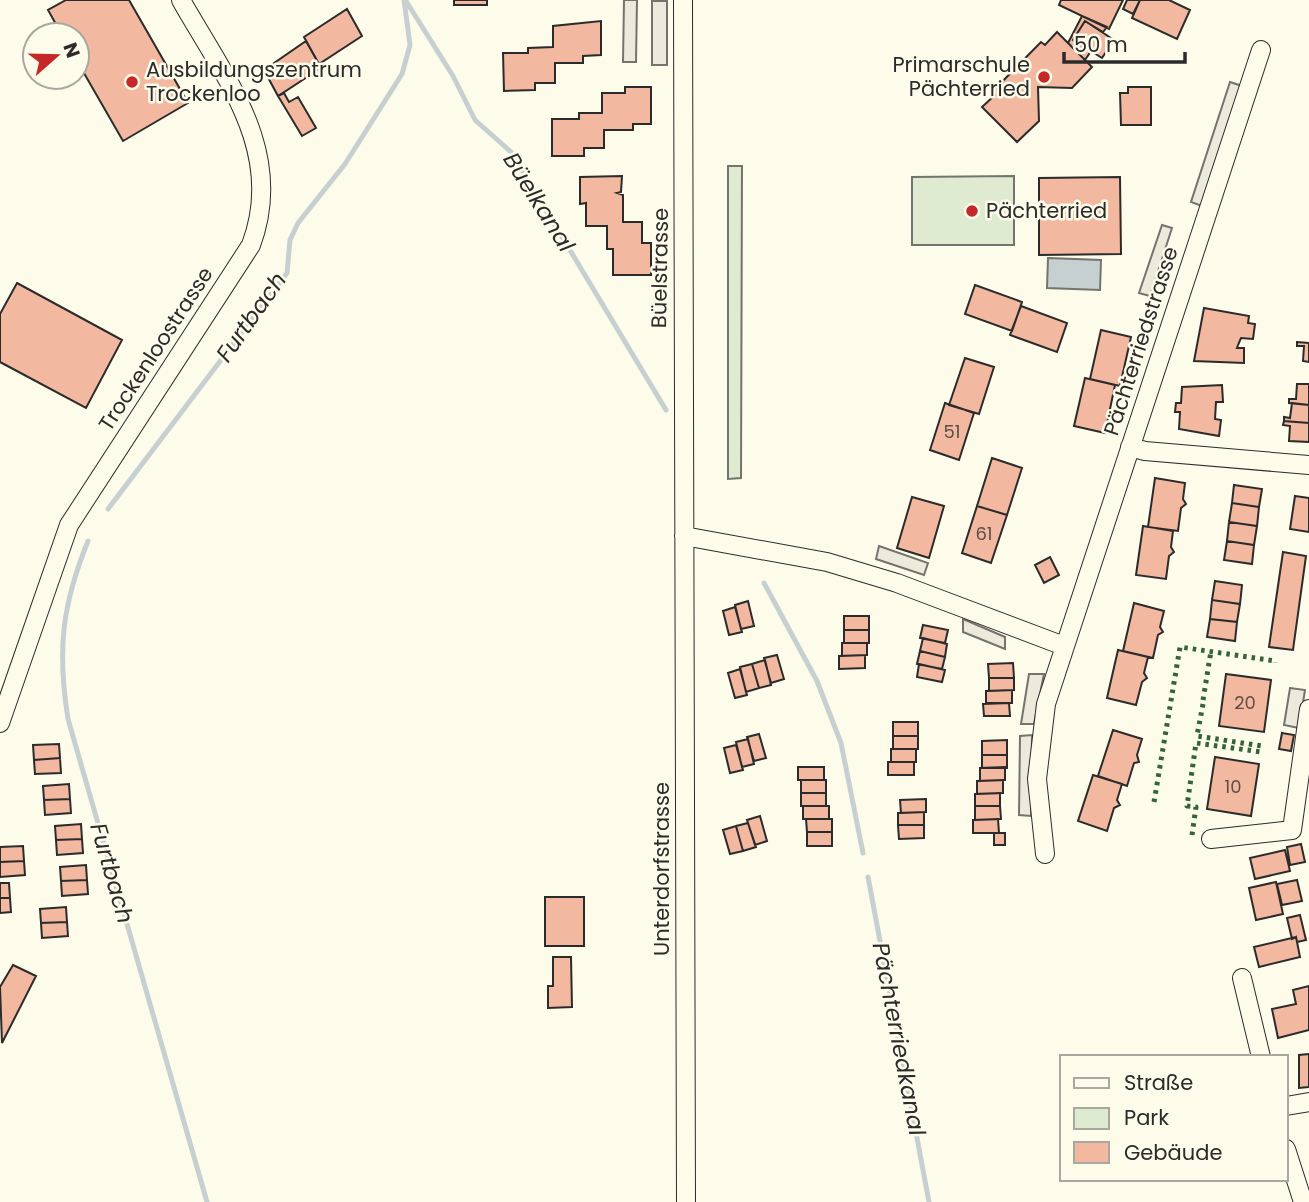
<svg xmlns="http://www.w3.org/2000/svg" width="1309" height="1202" font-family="Poppins,sans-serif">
	<rect width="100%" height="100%" fill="#fdfbea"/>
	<path fill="#deebd1" stroke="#74746e" stroke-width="2" d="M728,166H742L741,478L728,479Z
		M1014,176V245H912V177Z"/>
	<path fill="#eceadb" stroke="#74746e" stroke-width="2" d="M624,0H637L636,62H623Z
		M652,1H667V65H652Z
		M1230,82L1242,86L1202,206L1191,202Z
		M1162,225L1172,228L1150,296L1139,293Z
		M879,546L928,563L924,575L876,559Z
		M963,619L1005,637V649L963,632Z
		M1029,674H1044L1034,724H1021Z
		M1290,688L1305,690L1299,728L1284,725Z
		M1032,735L1031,816L1019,815L1020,736Z"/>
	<path fill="#c7d0d0" stroke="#74746e" stroke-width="2" d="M1048,258L1101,260L1100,290L1047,288Z"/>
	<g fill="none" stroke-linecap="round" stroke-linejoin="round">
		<path stroke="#c7d0d0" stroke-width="5" d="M406,1L453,76L475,120L511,152L666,410
			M108,509L287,273L290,240L298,223L345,164L402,74L410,45L404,0
			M88,541C62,605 57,650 68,719L207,1202
			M764,583L817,681L841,743L863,853
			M868,877L929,1202"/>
	</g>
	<path fill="#f2b8a0" stroke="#2b2b2b" stroke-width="2" d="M66,0H129L188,103L123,141L77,61V35H62L48,10Z
		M454,0H487V5H454Z
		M1061,0H1123L1109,29L1059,5Z
		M1127,0H1140L1133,14L1123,9Z
		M1140,0H1169L1190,10L1177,39L1132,18Z
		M347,9L362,36L319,64L304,37Z
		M1082,16L1107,27L1103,32L1085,21L1073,40L1091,51L1085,60L1068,43Z
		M601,21V55L583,56V63H555V83H535V90L504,91L503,53H528V48L553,47V26Z
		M1085,21L1114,40L1102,58L1073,40Z
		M1057,32L1092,67L1072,88L1038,87L1039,121L1017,142L982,107L995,95L993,91L1041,42L1045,45Z
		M306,41L321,68L278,96L264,70Z
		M625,87H651V124H633V130H604V148H584V156H552V119H579V113H602V93H625Z
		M1128,87H1151V125H1121L1120,93H1128Z
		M284,93L289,102L298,97L316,128L302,136L278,96Z
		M622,176L621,192L617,193L623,195V222H642V243H651V275H613V249H607V226H586V203L580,204V177Z
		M1120,177L1121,254L1039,255V178Z
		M17,283L122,340L86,408L0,362V314Z
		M975,285L1022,302L1012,331L965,314Z
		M1021,306L1067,323L1057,352L1010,335Z
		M1204,308L1249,316L1248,323L1255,324L1253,339L1241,338L1238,345L1237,348H1244V363L1194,361Z
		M1101,330L1131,337L1120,386L1090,379Z
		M1297,342L1309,343V362L1303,361L1304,346H1297Z
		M965,358L994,367L979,414L949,405Z
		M1085,378L1115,385L1105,433L1074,426Z
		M1297,384H1309V405L1289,403V399H1296Z
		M1222,385L1223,402H1216L1215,419L1221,420L1219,436L1179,429L1180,412H1175L1176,403H1181L1182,387Z
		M945,403L974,413L959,460L930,450Z
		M1292,403L1309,405V423L1284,421V417L1290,418Z
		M1284,421L1309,423V442L1289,441L1290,426L1283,425Z
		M992,458L1022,468L1007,515L977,506Z
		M1155,478L1185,483L1183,499L1186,504L1181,508L1178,531L1148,527Z
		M1234,485L1262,489L1259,507L1232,503Z
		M1295,496L1309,498V532L1290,529Z
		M912,497L944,506L929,558L897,548Z
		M1232,503L1259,507L1257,526L1229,522Z
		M977,506L1007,515L991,563L962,553Z
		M1229,522L1257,526L1254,545L1227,541Z
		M1143,526L1173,531L1171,547L1174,552L1169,556L1166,579L1136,575Z
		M1227,541L1254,545L1252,564L1224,560Z
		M1283,552L1306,556L1293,650L1269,647Z
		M1050,557L1059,575L1044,583L1035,565Z
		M1215,581L1242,585L1240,604L1212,600Z
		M1212,600L1240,604L1237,622L1210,619Z
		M748,601L754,626L741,629L735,605Z
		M1134,603L1164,611L1160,627L1163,632L1158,635L1153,658L1123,651Z
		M735,607L742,632L729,635L723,611Z
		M844,616H869V630H844Z
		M1210,619L1237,622L1235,641L1207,637Z
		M923,625L948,630L945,643L920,638Z
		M844,630H869V643H844Z
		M923,638L947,644L945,657L920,651Z
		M842,643H867V655L842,656Z
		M1118,650L1148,657L1144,673L1147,678L1142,682L1136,705L1107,698Z
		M920,651L945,657L942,669L917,664Z
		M777,655L784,679L771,683L764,658Z
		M865,655V668L839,669V656Z
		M765,660L771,685L759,688L752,664Z
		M1013,663L1014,678H989L988,664Z
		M752,664L759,688L746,692L740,667Z
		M919,664L945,670L942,682L917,677Z
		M740,669L747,695L735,698L728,673Z
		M1226,674L1271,680L1264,732L1219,726Z
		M989,678H1014V690L989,691Z
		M1012,690V703H986V691Z
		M1009,703L1010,716H984L983,704Z
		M893,722H918V736H893Z
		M1113,730L1142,739L1137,755L1139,762L1134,763L1127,786L1098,776Z
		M1282,733L1294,735L1291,751L1279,749Z
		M759,734L766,758L754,761L747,737Z
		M893,736H918V749H893Z
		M748,739L754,764L742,767L736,742Z
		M1007,740V755H982V741Z
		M59,744L60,758L34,760L33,745Z
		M736,745L743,770L730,773L724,748Z
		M891,749H916V762H891Z
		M982,755H1007V768H982Z
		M1215,757L1259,764L1251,816L1207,809Z
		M60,758L61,773L35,774L34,760Z
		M888,762H914V775H888Z
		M798,767H824V780H798Z
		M1005,767V780L980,781V768Z
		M1093,775L1122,784L1117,800L1120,805L1114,808L1107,831L1078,821Z
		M801,780H826V793H801Z
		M1003,780V793L977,794V781Z
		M69,784L70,799L44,800L43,786Z
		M801,793H826V806H801Z
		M1000,793V806H975V794Z
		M70,799L71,813L45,815L44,800Z
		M926,799V812L901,813L900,800Z
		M803,806H829V819H803Z
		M975,806H1000L1001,819L975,820Z
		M924,812V825H898V813Z
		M760,816L767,841L755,845L747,820Z
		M806,819H832V832H807Z
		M998,819L999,833H973V820Z
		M748,823L756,847L743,851L736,826Z
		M81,824L82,839L56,840L55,826Z
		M898,825H924V838L899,839Z
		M736,826L743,851L730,854L723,830Z
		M807,832H832V846H807Z
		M994,833H1005V845H994Z
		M82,839L83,853L57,855L56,840Z
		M1301,844L1305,862L1290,865L1287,847Z
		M23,846L24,861L0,862V847Z
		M1285,850L1290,871L1255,879L1250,858Z
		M24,861L25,875L0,877V862Z
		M86,865L87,880L61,881L60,867Z
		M87,880L88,894L62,896L61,881Z
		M1297,880L1302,901L1282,905L1277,884Z
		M1276,882L1283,914L1256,920L1249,888Z
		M0,883H9L10,898H0Z
		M545,897H584V946H545Z
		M0,898H10L11,912L0,913Z
		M66,907L67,922L41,923L40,909Z
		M1300,915L1306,940L1297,942L1296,937L1292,939L1287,918Z
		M67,922L68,936L42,938L41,923Z
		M1296,937L1300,957L1259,967L1254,947Z
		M553,957H571L572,1007L548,1008V986H553Z
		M13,965L36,976L2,1043L0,987Z
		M1309,986V1030L1278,1038L1272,1009L1296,1004L1293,990Z
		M1309,1054V1087L1299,1088V1055Z"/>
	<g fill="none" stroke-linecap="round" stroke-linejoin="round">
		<defs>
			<path id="minor" d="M683,0L686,1202
				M1130,447L1145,451L1309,465
				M684,536L827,562L897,583L1064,646
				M0,723L69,525L251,245C286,152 225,78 181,0
				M1211,839L1292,830L1309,709
				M1045,854L1037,779L1046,704L1261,50
				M1242,978L1261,1057
				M1286,1106L1309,1102
				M1286,1149L1303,1202"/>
		</defs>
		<use href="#minor" stroke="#2b2b2b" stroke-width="20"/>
		<use href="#minor" stroke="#fdfbea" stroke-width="18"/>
		<path stroke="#34623c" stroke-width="5" stroke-dasharray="3.5 5" stroke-linecap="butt" d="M1203,700L1211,651
			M1203,704L1197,736L1262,746
			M1154,802L1180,647L1275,661V663
			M1192,835L1196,807L1187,806L1196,743L1262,752"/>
	</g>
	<g fill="#c62828" stroke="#fdfbea" stroke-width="2.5">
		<circle cx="1044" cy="77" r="7"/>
		<circle cx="132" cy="82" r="7"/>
		<circle cx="972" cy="211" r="7"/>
	</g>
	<g text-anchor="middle" stroke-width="5" stroke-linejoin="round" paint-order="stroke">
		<g font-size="18" fill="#5d4e48">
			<text x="952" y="438">51</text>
			<text x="984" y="540">61</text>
			<text x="1245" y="709">20</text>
			<text x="1233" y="793">10</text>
		</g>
		<g font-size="21" fill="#2b2b2b" stroke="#fdfbea" text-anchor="start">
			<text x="1030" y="72" text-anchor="end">Primarschule<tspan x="1030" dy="24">Pächterried</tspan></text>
			<text x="146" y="77">Ausbildungszentrum<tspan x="146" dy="24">Trockenloo</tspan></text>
			<text x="986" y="218">Pächterried</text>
		</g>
		<g font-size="21" fill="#2b2b2b" stroke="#fdfbea">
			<text transform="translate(660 268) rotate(-89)" y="7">Büelstrasse</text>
			<text transform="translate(1141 341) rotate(-72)" y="7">Pächterriedstrasse</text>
			<text transform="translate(156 349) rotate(-57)" y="7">Trockenloostrasse</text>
			<text transform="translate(662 869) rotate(-90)" y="7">Unterdorfstrasse</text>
		</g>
		<g font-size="23" font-style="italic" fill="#2b2b2b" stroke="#fdfbea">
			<text transform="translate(539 202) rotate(58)" y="8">Büelkanal</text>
			<text transform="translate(251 317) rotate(-55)" y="8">Furtbach</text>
			<text transform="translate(112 873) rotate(74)" y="8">Furtbach</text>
			<text transform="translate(899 1039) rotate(79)" y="8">Pächterriedkanal</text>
		</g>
	</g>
	<rect x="1060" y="1055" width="228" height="126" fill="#fdfbea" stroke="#a9a89e" stroke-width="2"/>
	<rect x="1074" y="1078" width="35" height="10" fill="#fdfbea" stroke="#a9a89e" stroke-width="2"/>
	<text x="1124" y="1090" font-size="21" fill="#2b2b2b">Straße</text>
	<rect x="1074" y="1108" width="35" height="21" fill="#deebd1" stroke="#a9a89e" stroke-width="2"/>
	<text x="1124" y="1125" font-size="21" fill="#2b2b2b">Park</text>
	<rect x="1074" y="1142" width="35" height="21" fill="#f2b8a0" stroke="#a9a89e" stroke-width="2"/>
	<text x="1124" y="1160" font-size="21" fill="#2b2b2b">Gebäude</text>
	<g transform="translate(56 56) rotate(70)"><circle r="33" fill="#fdfbea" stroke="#a9a89e" stroke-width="2"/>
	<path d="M0-5L12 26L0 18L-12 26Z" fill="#c62828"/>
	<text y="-10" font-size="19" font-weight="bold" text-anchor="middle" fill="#2b2b2b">N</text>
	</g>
	<path d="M1064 52v10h121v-10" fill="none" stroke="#2b2b2b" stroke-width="3.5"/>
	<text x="1074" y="52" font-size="21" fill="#2b2b2b" stroke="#fdfbea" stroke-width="5" paint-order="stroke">50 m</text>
</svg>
